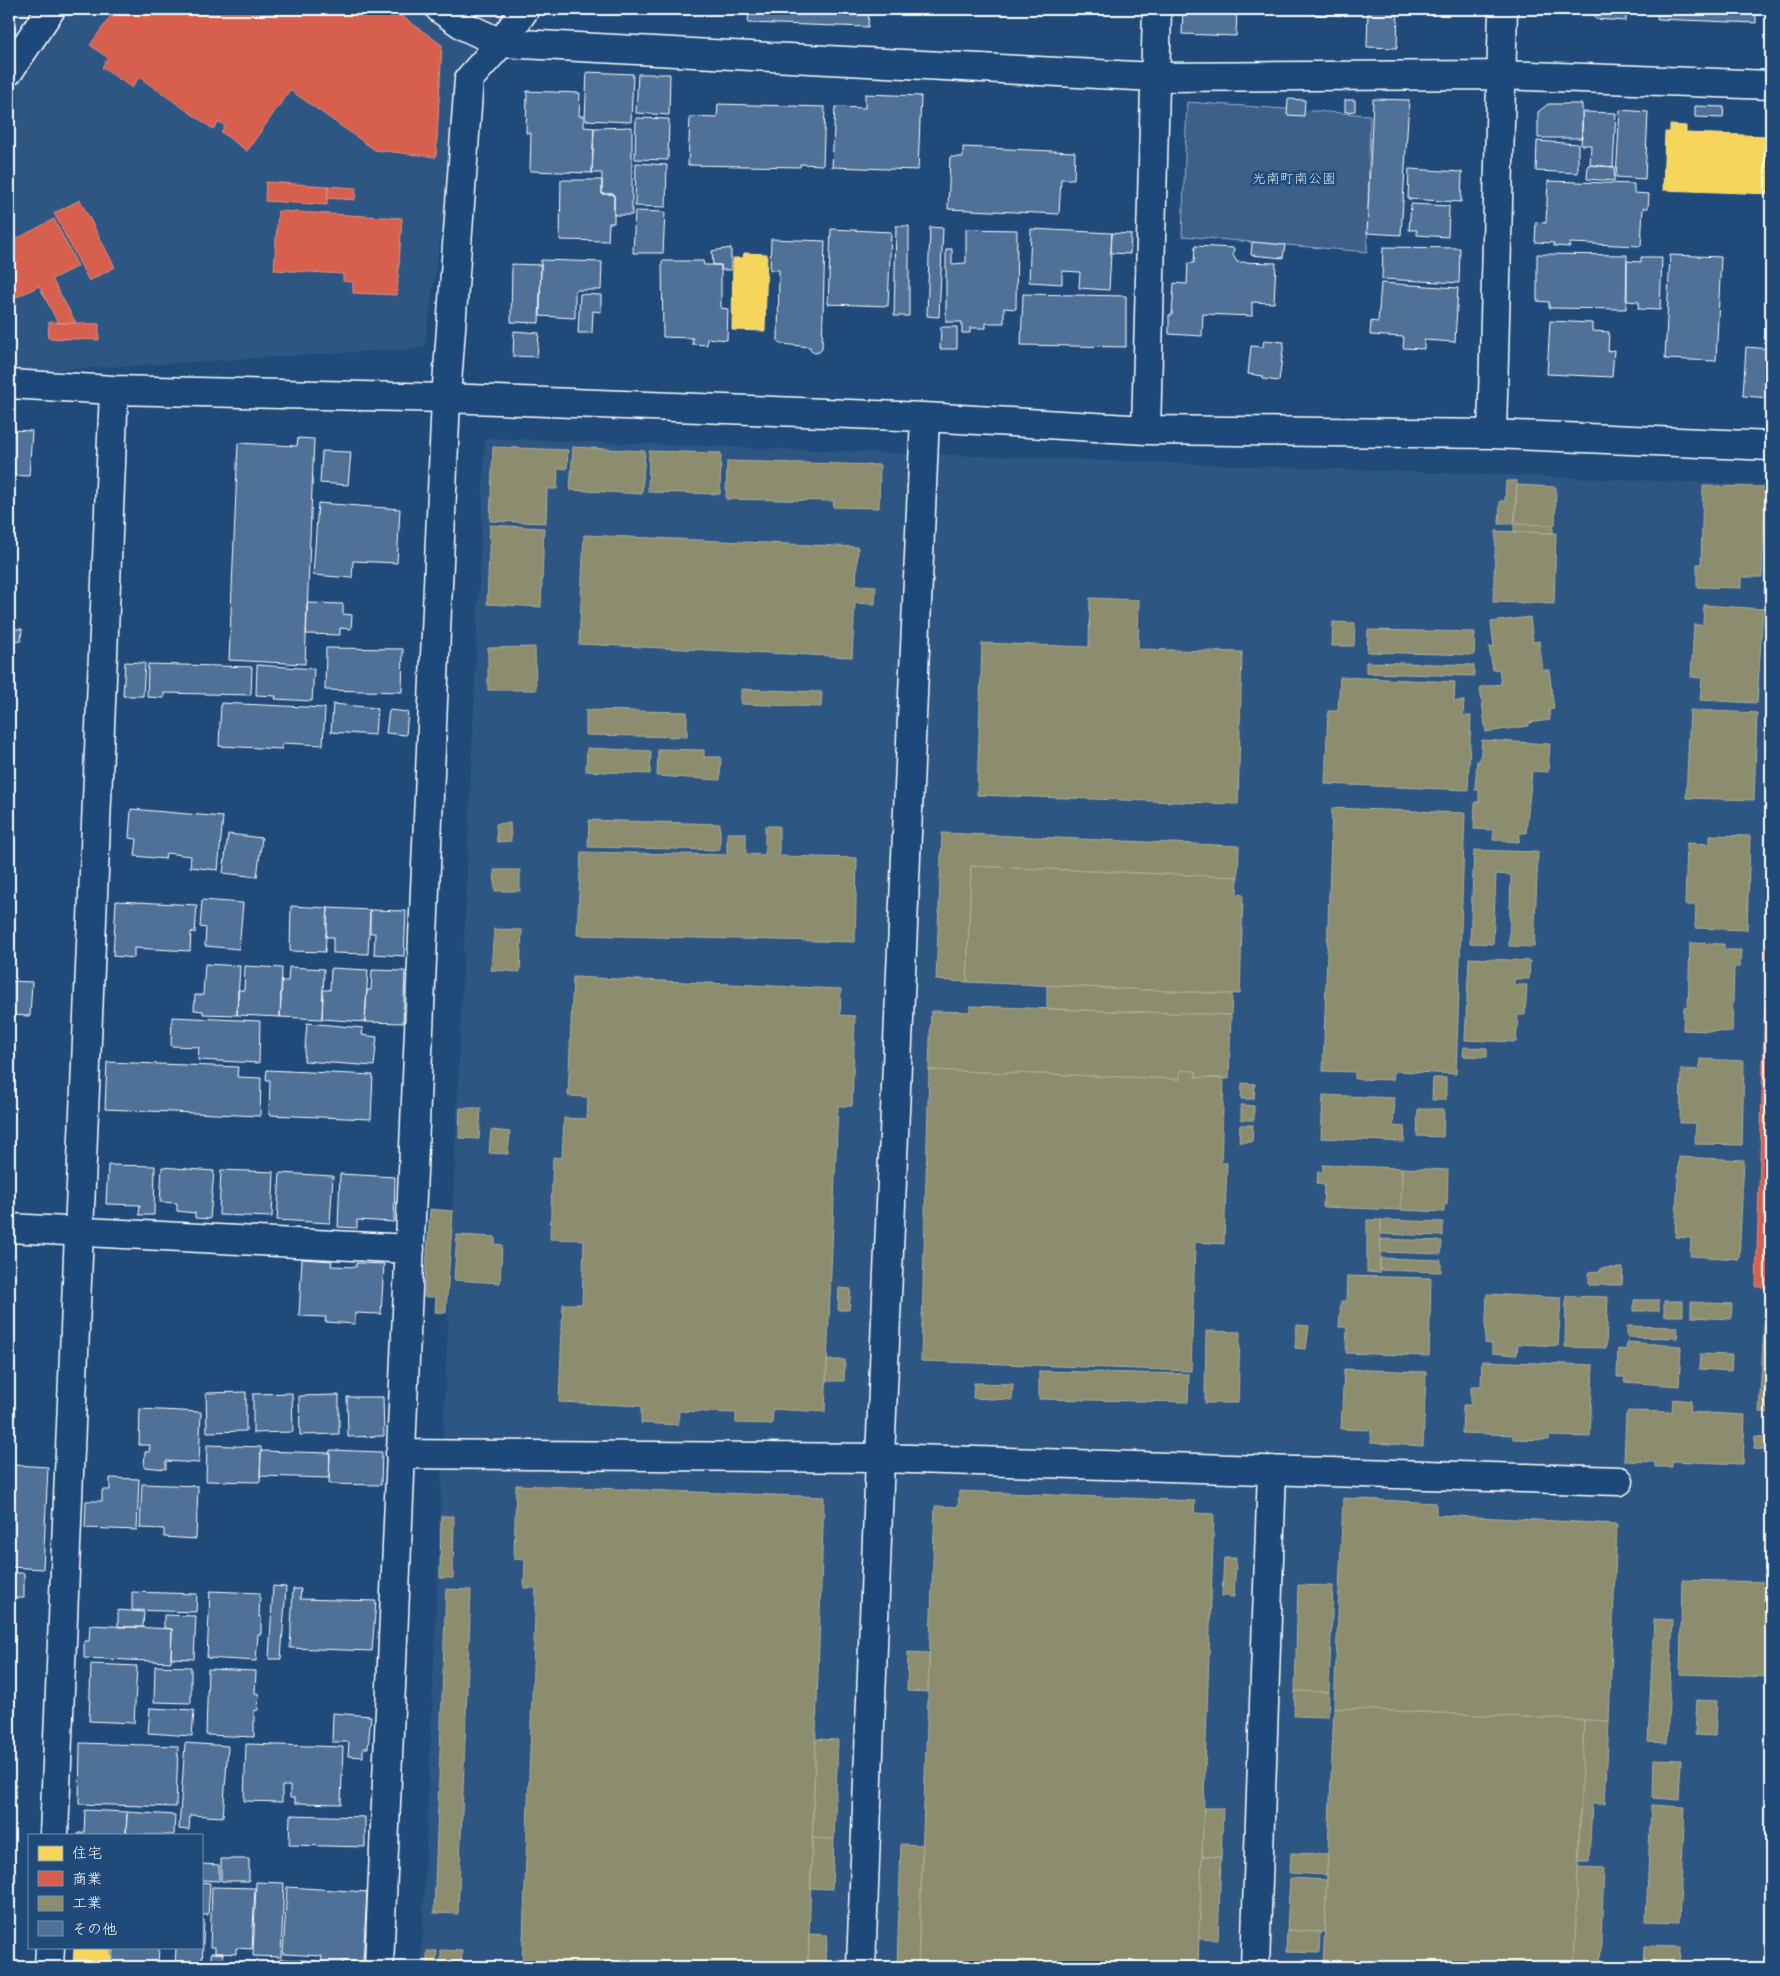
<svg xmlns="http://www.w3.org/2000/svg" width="1780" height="1976" font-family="'Playpen Sans','Klee One',sans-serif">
	<rect width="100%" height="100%" fill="#1f4a7a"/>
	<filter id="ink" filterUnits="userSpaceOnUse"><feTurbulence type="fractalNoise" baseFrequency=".02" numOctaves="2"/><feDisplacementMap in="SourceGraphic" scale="10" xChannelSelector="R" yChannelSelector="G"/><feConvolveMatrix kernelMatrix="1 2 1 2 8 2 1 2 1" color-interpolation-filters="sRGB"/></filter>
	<g filter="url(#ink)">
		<path fill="#2e5683" d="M9,9H523L462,97L424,348L9,373Z
			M485,438L1771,485V1967H421Z"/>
		<path fill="#3c618b" stroke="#9eb0c5" d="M1187,102L1370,115L1367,252L1182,236Z"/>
		<path fill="#f6d55c" stroke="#f9e28d" d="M1670,125L1686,126V133L1771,136V194L1663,190L1665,132H1670Z
			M744,253L767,254L765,331L732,330L733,258H743Z
			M74,1947H111L110,1967H73Z"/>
		<path fill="#d6604d" stroke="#e29082" d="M116,9H392L442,45L436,157L375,150L290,90L247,151L221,132L225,126L219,122L213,129L139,77L132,88L102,67L108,58L90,45Z
			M266,182L328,186L327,205L265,201Z
			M328,186L356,188L355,200L327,198Z
			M80,200L115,267L89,281L54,213Z
			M278,211L402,218L397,295L353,293V282L343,281V274L274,270Z
			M54,219L78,266L52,279L76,323H58L39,286L9,301V243Z
			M49,322L99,324V340L48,338Z
			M1766,687H1771V725L1765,724Z
			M1771,806V1287H1756Z"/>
		<path fill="#8c8c6e" stroke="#aeae9a" d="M493,447L568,450L567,469L558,468L557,489H547L546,523L490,521Z
			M573,447L645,451L642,494L570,490Z
			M649,451L721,453L720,494L648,492Z
			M727,461L880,465L879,508L833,507L834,501L726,499Z
			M1506,481H1517L1514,524H1499L1500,501H1505Z
			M1517,485L1556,487L1555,525L1515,524Z
			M1703,486L1765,487L1762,577H1741V588L1697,587V564H1701Z
			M1514,524L1553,525V533L1514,532Z
			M490,525L544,528L541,607L487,604Z
			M1496,531L1556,533L1554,604L1493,602Z
			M584,535L858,547L856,585L876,586L875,604L855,603L852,657L579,644Z
			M1090,598L1139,600L1138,649L1242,652L1238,804L977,795L982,643L1089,647Z
			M1704,605L1763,609L1757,703L1700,700L1702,678L1691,677L1694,625H1703Z
			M1530,617L1533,642L1539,641L1543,670H1549L1554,709L1549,710L1550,720L1529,723V726L1486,732L1480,687L1501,684L1499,669L1493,670L1489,647H1494L1491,622Z
			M1333,622L1355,623L1354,646H1332Z
			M1368,630L1475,632L1474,655L1367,652Z
			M535,647L536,690H488V648Z
			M1366,662L1474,665V676L1366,673Z
			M1340,677L1455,682L1454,701H1464L1463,716H1471L1468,790L1325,784L1328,711H1338Z
			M741,689L822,692L821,707L741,704Z
			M586,710L687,712V737L586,735Z
			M1690,710L1757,713L1754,800L1686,798Z
			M1482,740L1550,744L1548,772L1532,771L1526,833H1520L1519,842L1493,840L1494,830L1474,829L1475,802H1479V790H1475L1477,761H1480Z
			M587,748L651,751L650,774L586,771Z
			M658,749L704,750V757H721L720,780L657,776Z
			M1332,808L1465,813L1456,1074L1394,1071L1393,1080L1355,1079V1072L1323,1071Z
			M589,820L720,824V850L588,847Z
			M510,823L511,841L497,842L496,824Z
			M765,826H779V856L857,858L855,942L577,935L581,852L727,855V833H746V854L765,855Z
			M942,833L1239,846L1238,877L971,866L967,982L936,980Z
			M1710,835L1750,836L1747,930L1695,928L1696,905H1685L1687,843L1710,844Z
			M1474,850L1538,852L1534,947L1509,946L1511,875L1496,874L1493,944L1470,943Z
			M971,866L1238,877L1237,894L1243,895L1240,994L967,982Z
			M494,870H520V891H495Z
			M494,929L522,930L520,972L491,970Z
			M1690,943L1724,944V950H1741L1740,967H1734L1732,1032L1683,1030L1684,1007L1688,1008Z
			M1469,958L1530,961L1529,979H1514V985H1527L1525,1015H1518L1516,1042L1465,1040Z
			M573,977L841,989L840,1015L855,1016L852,1106H838L825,1412L773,1409L772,1424L736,1423V1413L679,1411L678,1425L641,1423V1406L559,1402L563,1304H582L584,1240L550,1239L553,1157L562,1158L564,1118L587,1119L588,1097L568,1096Z
			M1047,985L1232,994L1231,1015L1047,1009Z
			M970,1006L1231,1015L1229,1079L1196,1077V1071L1180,1070V1079L929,1070L931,1011L970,1012Z
			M1464,1047L1487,1048V1057L1463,1056Z
			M1700,1059L1744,1061L1742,1145L1695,1144L1696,1123H1680L1681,1069L1699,1070Z
			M929,1070L1180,1079V1070L1196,1071V1077L1224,1078L1221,1163H1227L1224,1244L1195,1242L1191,1371L921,1361Z
			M1433,1078H1446V1100H1432Z
			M1242,1083L1255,1084L1254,1099H1241Z
			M1323,1095L1395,1098L1393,1126L1405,1127L1404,1142L1321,1138Z
			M1241,1105L1254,1106V1120H1241Z
			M460,1108H481L479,1139L459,1138Z
			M1418,1109H1444L1443,1137L1417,1136Z
			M1240,1125H1253L1252,1142H1239Z
			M491,1130L510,1132L508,1154L489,1153Z
			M1679,1157L1744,1160L1739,1259L1690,1256L1691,1238L1675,1237Z
			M1323,1165L1402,1168L1401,1210L1323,1207L1324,1185L1317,1184L1318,1171L1323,1172Z
			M1402,1168L1448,1170L1447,1205L1444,1204V1212L1401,1210Z
			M430,1209L453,1211L446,1313L435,1312L436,1297H424Z
			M1367,1220H1381L1380,1273L1367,1272Z
			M1381,1220L1443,1222V1236L1381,1234Z
			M457,1235L495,1237V1244L502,1245L500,1283L454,1280Z
			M1381,1239L1442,1241L1441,1254L1380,1252Z
			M1380,1258L1441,1260V1272L1380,1270Z
			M1601,1268H1623L1622,1285H1589V1272L1601,1271Z
			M1347,1276L1431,1278L1429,1356L1346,1353L1347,1327H1339L1341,1301H1346Z
			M839,1288L851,1289L849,1310H838Z
			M1487,1294L1561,1298L1558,1346L1518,1344L1517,1355L1492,1353V1344L1485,1343Z
			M1566,1296L1608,1297L1606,1348L1565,1347Z
			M1634,1300H1659V1311H1634Z
			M1664,1301H1683V1316H1664Z
			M1691,1302L1732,1304L1731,1319L1691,1317Z
			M1765,1308H1771V1413L1759,1412Z
			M1297,1325L1309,1326L1306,1349L1295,1348Z
			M1627,1326L1678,1327L1677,1338L1627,1337Z
			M1206,1331L1240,1332L1238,1403H1205Z
			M1627,1342L1681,1346L1679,1386L1624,1382L1625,1377H1617L1618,1349L1626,1350Z
			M1700,1354L1732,1355L1731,1371L1699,1369Z
			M827,1360H845L844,1381H826Z
			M1482,1361L1593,1365L1590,1437L1549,1436V1440L1513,1439V1435L1462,1433L1463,1405H1471V1386H1481Z
			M1344,1369L1426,1372L1423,1446L1371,1443V1430L1341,1429Z
			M1039,1371L1189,1374L1188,1402L1039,1399Z
			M974,1383L1013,1384L1012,1400L973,1398Z
			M1673,1399L1691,1401L1690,1412L1745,1415L1743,1464L1672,1461V1467H1655V1462L1624,1461L1626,1415L1628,1411L1672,1412Z
			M1755,1436L1771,1438V1451L1754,1449Z
			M516,1485L824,1497L808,1967H522L536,1588H524L525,1560L514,1559Z
			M959,1491L1195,1501L1194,1513L1214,1514L1198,1967H918L935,1506L958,1507Z
			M1343,1498L1436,1503V1515L1617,1524L1609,1721L1334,1708Z
			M441,1516H454L453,1578H440Z
			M1224,1558H1236L1234,1597L1222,1596Z
			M1682,1580L1771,1582V1677L1680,1674Z
			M1298,1585L1333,1586L1329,1692L1295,1691Z
			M446,1589L471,1590L458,1914L434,1913Z
			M1654,1619L1673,1620L1667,1743L1648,1742Z
			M908,1652L929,1653L928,1692L907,1691Z
			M1295,1691L1329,1692L1328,1717L1294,1716Z
			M1697,1700L1717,1701L1715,1736L1695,1735Z
			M1334,1708L1584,1720L1574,1967H1323Z
			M1584,1720L1609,1721L1605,1804H1592L1589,1862H1578Z
			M816,1739L838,1740L834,1839L812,1838Z
			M1654,1759L1681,1760L1679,1800L1653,1798Z
			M1651,1805L1685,1807L1679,1922L1646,1921Z
			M1204,1808H1223L1221,1857L1202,1856Z
			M812,1838L834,1839L832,1889L810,1888Z
			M901,1844L923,1845L918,1967H897Z
			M1291,1853L1328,1854L1327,1875L1290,1873Z
			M1202,1856L1221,1857L1218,1940L1199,1939Z
			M1578,1867L1604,1868L1600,1967H1574Z
			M1290,1878L1327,1880L1324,1932L1287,1930Z
			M1287,1930L1320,1932L1319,1953L1286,1952Z
			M809,1934L827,1935L826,1967H808Z
			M1645,1946L1680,1947L1679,1967H1644Z
			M441,1950L462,1951L461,1967H441Z
			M427,1951H437L436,1967H427Z"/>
		<path fill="#507197" stroke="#fff" d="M749,9H869L868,27L748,23Z
			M1183,9H1237L1236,36L1182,34Z
			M1311,9H1347V15L1311,14Z
			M1368,9H1398L1397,48L1367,47Z
			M1596,9H1633V14L1626,13V21L1595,19Z
			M1658,9H1760V14H1756V23L1657,19Z
			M587,72L633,74L631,122L585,120Z
			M638,74H670L669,115L636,113Z
			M527,91L580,93L579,116H584V127L594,128L592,173L530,171L531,133H526Z
			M865,94L921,96L918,170L832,167L835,107L865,108Z
			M1288,99L1305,100L1304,116L1287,115Z
			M1373,99L1409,100L1401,235L1367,233Z
			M1345,100H1355V111L1345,112Z
			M718,104L825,107L823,165L800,164V167L688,165L690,117L717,118Z
			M1548,104H1582V138H1538V112Z
			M1695,106L1724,107L1723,118L1695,117Z
			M1620,110L1648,112L1645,179L1616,177Z
			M1583,112L1616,113L1613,167L1590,165L1591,145H1581Z
			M636,118L669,119L668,160L635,159Z
			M632,127V215H614V194H602V173H592L594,128Z
			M1537,141L1578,144V173L1536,171Z
			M963,147L1075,152L1074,179H1061L1059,214L948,209L950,157H963Z
			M636,163L667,165L666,207L635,206Z
			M1588,165L1615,167L1614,181L1587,179Z
			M1409,169L1462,172L1461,202L1408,199Z
			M561,180H602V194H614V223H609L608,241L560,240Z
			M1548,181L1634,184V193L1649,194L1648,208H1643L1641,246L1570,243V247L1554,246V243L1535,242L1536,222L1546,223Z
			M1411,204L1449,206L1448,237L1417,235V230H1409Z
			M635,211L665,212L663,253H633Z
			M896,226H909V316H894Z
			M930,227L943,228L939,317L927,316Z
			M831,229L891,232L888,306L828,304Z
			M966,229L1017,230L1016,309L1004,308V323H986V328H970V333H962V322H946V249H952V264L966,263Z
			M1031,229L1112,233L1109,290L1079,288L1080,272L1062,271V284L1029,282Z
			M1112,233L1131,234L1130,254L1111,253Z
			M771,239L825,241L822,349L819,352L815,353L811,351L810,347L782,344L778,341L779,270H770Z
			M1252,242L1285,245L1283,258L1251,255Z
			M1195,246L1234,248L1233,255L1237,262L1276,263L1274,303L1252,302V316L1203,314L1202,336L1169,334V315H1172L1174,283L1187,284L1188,263H1194Z
			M1383,247L1460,248L1459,283L1382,279Z
			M731,248V270H721V265H713L712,251Z
			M1537,254L1627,255L1626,309L1549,308V302L1537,301Z
			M1670,255L1721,257L1716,361L1665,359Z
			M1641,257H1662L1660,310L1638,309L1639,302L1627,301V261L1641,262Z
			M541,260L602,262L601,290H575V318L540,316Z
			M662,261H703L704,265H721V308L728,309L727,340L707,338V345L692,344L693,338L663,337Z
			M512,264L541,265L539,323L511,322Z
			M1381,283L1458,288L1455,342L1424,340V349L1403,348L1404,337L1370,335L1371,321L1378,322Z
			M580,294L601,295V312L593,311L592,333H578Z
			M1023,294L1126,296V347L1021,345Z
			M1550,321L1592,323V331L1609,332L1608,351L1614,350L1612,377L1547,374Z
			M941,327H957V349H940Z
			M514,331L539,333L537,357L513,356Z
			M1264,340L1284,342L1279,381L1263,379V376L1248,374L1251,346L1263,347Z
			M1746,347L1771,349V398L1743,396Z
			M9,430L32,431L29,476L9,475Z
			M298,438L314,439L305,664L229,660L238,443L297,446Z
			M322,451L351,452L348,485L320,483Z
			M318,503L400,509L397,563L353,561L352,578L313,575Z
			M9,580H10L9,626Z
			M307,603L343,604V614L352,615L351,629L340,628V635L306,634Z
			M9,629H22L21,641L9,640Z
			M326,648L403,649L402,692L325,690Z
			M125,662L145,663L143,696H123Z
			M148,664L252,667L251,695L164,693V698L147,697Z
			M257,665L314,669L312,701L275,699L276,696L256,695Z
			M221,703L325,708L323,745L282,743V749L219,746Z
			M333,704L377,708L375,735L331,732Z
			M389,710L408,712L406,735L386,733Z
			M131,809L223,817L218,870L190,867L191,856L166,853L165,859L135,856L137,839L129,838Z
			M228,834L262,838L257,877L223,873Z
			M202,900L243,903L239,949L205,946L206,928L200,927Z
			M116,901L197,905L195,933L191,932L190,951L134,948V958L113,956Z
			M291,906L328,908L325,952L290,951Z
			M328,908L370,910L368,954L333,953V937H326Z
			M370,910L406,911L404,956L374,954L375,933H370Z
			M205,964L240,966L237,1015L203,1014V1011L194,1010L195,995H203Z
			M245,966L282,968L280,1017L237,1015L238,990H244Z
			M289,967L324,969L322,1019L280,1017L282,981H288Z
			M331,968L368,970L365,1022L322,1019L323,990H330Z
			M372,970L405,971L403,1023L365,1022L367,990H371Z
			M9,981L32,982L30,1016L9,1015Z
			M172,1017L260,1021L259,1063L198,1060L199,1047L171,1046Z
			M307,1023L363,1028L362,1035L377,1037L374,1066L304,1061Z
			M107,1062L238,1067L237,1077L261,1078L260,1116L105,1109Z
			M267,1070L373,1075L371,1119L269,1115L270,1080H266Z
			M108,1165L155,1166L154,1215H139L140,1205L106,1204Z
			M162,1167L214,1171L210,1219L195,1218V1213L177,1211V1203L160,1202Z
			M221,1170L274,1172L272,1217L219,1215Z
			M280,1173L333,1176L330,1223L277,1220Z
			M340,1174L395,1177L394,1222L357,1220V1228L338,1227Z
			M302,1259L332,1261L331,1266L356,1267V1263L384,1264L381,1314L355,1313V1324L325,1322L326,1317L299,1316Z
			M246,1392V1431L207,1432L206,1393Z
			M292,1393L293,1432L253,1433V1394Z
			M339,1395V1434L300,1435L299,1396Z
			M347,1397H383L384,1436L348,1437Z
			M140,1409L201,1412L199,1463L166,1461V1469L144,1467L145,1452H149L150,1445H139Z
			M207,1445L261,1447L260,1482L206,1481Z
			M330,1450L382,1452L381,1485L329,1484Z
			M261,1451L330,1453L329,1478L260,1476Z
			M13,1465L48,1467L43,1569L9,1567V1495H12Z
			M110,1478L139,1479L137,1530L85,1528L86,1501H102V1490H110Z
			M142,1484L198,1486L196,1539L164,1537V1529L140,1528Z
			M9,1573H24V1598H9Z
			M273,1586L286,1587L281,1659H269Z
			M293,1589H301L300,1599L376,1601L372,1651L290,1648Z
			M210,1591L260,1593L259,1617H261V1634H258L256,1661L207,1658Z
			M132,1592L197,1594L196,1612L132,1610Z
			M118,1610L144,1612L143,1627H118Z
			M164,1615L196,1616L194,1659L171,1658L172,1629L164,1628Z
			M90,1625L172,1629L171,1662L84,1658V1641H89Z
			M91,1664L137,1666L134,1723L89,1721Z
			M155,1666L191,1667V1703L154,1702Z
			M208,1669L256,1671L255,1693L259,1694L258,1710L254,1711V1737L206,1735Z
			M150,1708L194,1710L192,1736L148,1733Z
			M333,1713L371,1716L368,1748H363V1757L348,1756L349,1742H332Z
			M80,1743L178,1746L176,1807L79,1804Z
			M185,1743L228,1746L223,1817L190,1815L189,1830L179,1829Z
			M246,1744L343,1747L341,1804L295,1803V1798H290V1786H282V1802L244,1801Z
			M85,1810L127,1812L126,1835H77L78,1833H84Z
			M127,1812L175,1815L174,1835H126Z
			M290,1815L365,1817V1847L289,1845Z
			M221,1859H249V1881H221Z
			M201,1864L219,1865V1881L201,1880Z
			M201,1882L210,1883L208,1915H201Z
			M256,1882L284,1883L281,1957L253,1956Z
			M212,1887L255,1888L252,1949L236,1948V1954L215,1953V1947H210Z
			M287,1887L367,1892L363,1962L343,1961V1967H321L322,1956L283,1954Z
			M201,1920H204L202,1967H175L176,1947H201Z
			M113,1947H159L158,1965L138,1963V1967H111Z
			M211,1953H223L222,1967H211Z
			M280,1959L317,1961V1967H280Z"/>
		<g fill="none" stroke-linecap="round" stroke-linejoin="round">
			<defs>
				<path id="minor" d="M440,9L466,27L501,43L1155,77L1501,75L1771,85
					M9,71L51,9
					M9,384L114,390L446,398L925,417L1146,430L1492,434L1771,446
					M1146,430L1157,9
					M1492,434L1503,9
					M9,1228L410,1249
					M400,1454L880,1458L1619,1481
					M54,1835L114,390
					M49,1967L50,1947
					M379,1967L446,398L469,79L501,43L525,9
					M861,1967L880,1458L925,417
					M1255,1967L1272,1470"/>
			</defs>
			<use href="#minor" stroke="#fff" stroke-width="31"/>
			<use href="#minor" stroke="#1f4a7a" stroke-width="28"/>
		</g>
	</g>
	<g text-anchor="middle" stroke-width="5" stroke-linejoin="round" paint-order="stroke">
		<g font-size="14" fill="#d8dfe8" stroke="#1f4a7a">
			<text x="1294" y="183">光南町南公園</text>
		</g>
	</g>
	<rect width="1780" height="1976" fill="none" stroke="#1f4a7a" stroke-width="30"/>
	<rect x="15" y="15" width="1750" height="1946" fill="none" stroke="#fff" stroke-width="2" filter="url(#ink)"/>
	<rect x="28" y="1834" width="175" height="115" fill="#1f4a7a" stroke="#7992af"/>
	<rect x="38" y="1846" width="25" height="15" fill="#f6d55c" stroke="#7992af"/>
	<text x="72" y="1858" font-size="15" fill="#ffffff">住宅</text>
	<rect x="38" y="1871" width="25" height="15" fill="#d6604d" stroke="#7992af"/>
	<text x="72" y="1884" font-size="15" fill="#ffffff">商業</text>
	<rect x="38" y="1896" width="25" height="15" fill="#8c8c6e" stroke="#7992af"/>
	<text x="72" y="1908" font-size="15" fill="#ffffff">工業</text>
	<rect x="38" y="1921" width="25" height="15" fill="#507197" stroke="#7992af"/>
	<text x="72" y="1934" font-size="15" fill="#ffffff">その他</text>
</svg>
